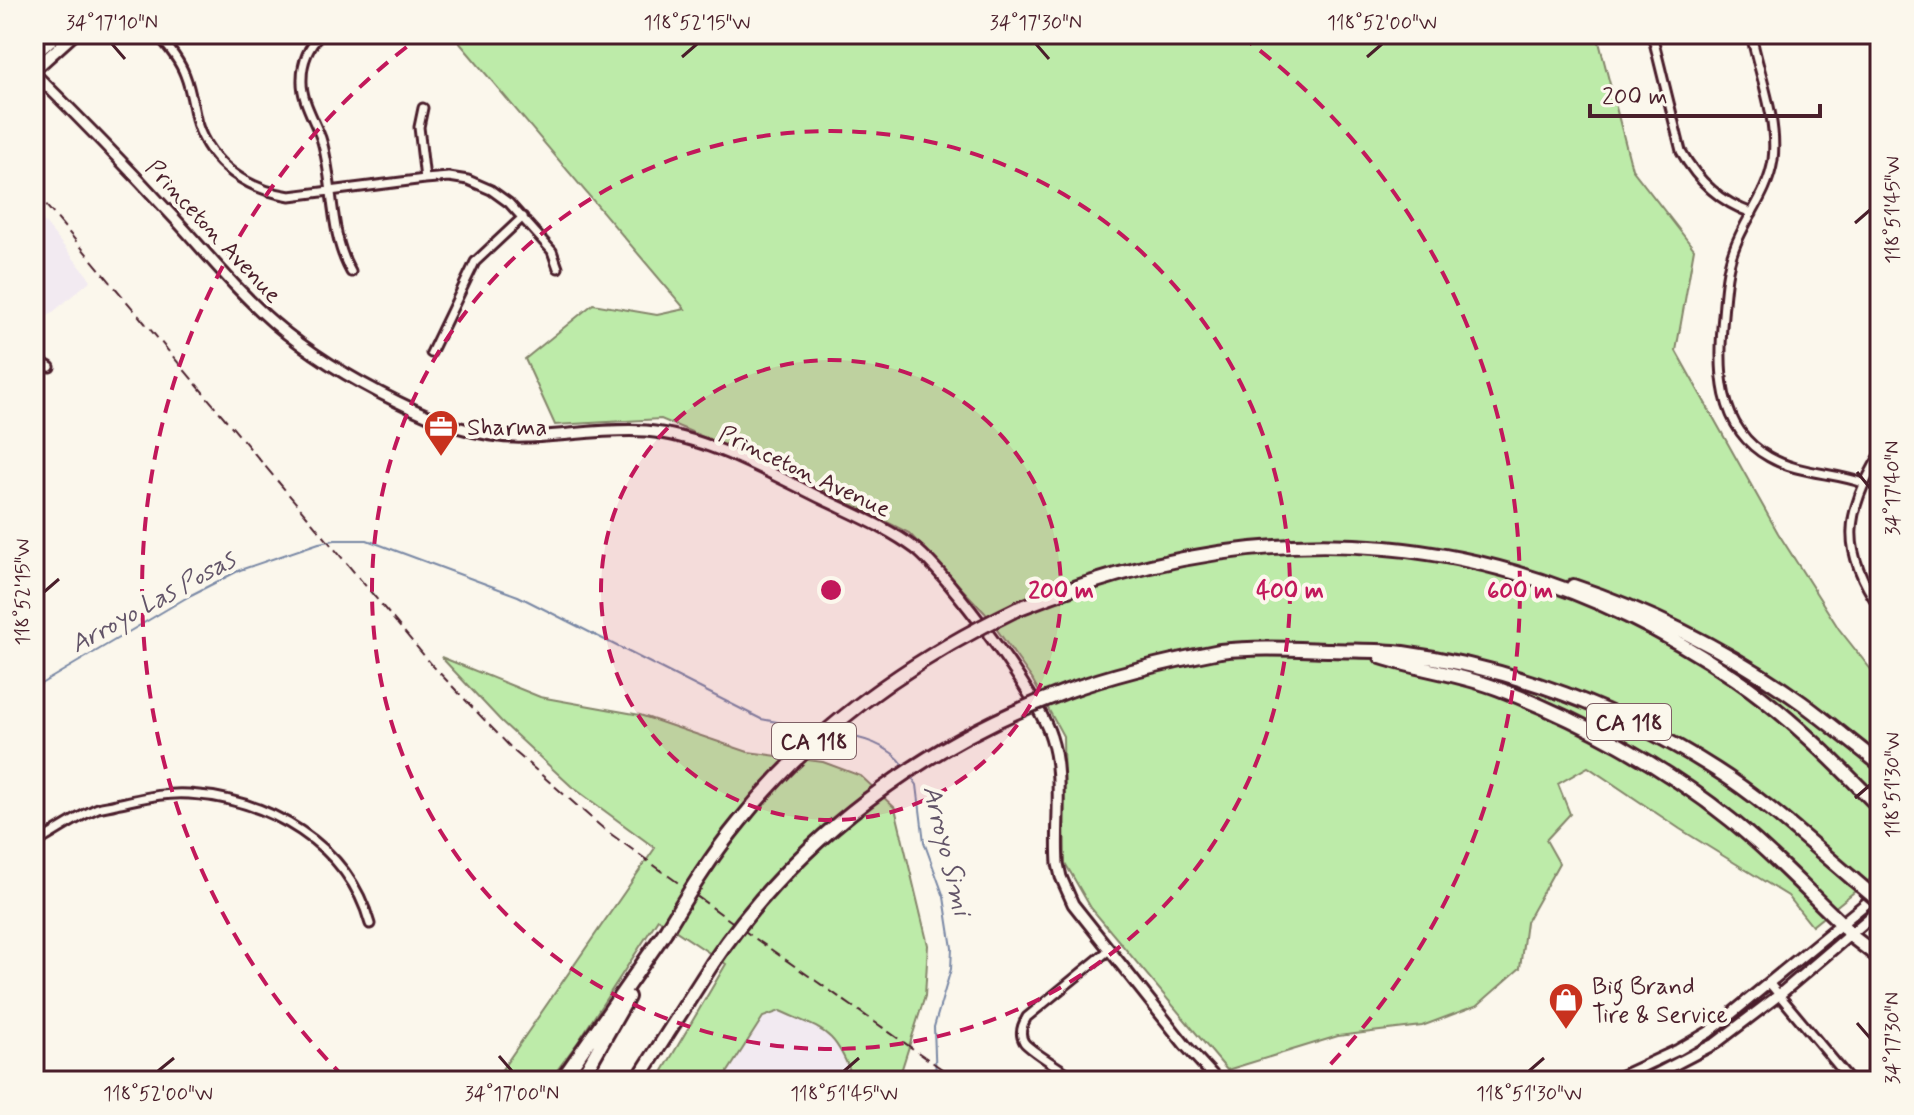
<svg xmlns="http://www.w3.org/2000/svg" width="1914" height="1115" font-family="Mynerve,sans-serif">
	<rect width="100%" height="100%" fill="#fbf7ec"/>
	<filter id="ink" filterUnits="userSpaceOnUse"><feTurbulence type="fractalNoise" baseFrequency=".0125" numOctaves="2"/><feDisplacementMap in="SourceGraphic" scale="16" xChannelSelector="R" yChannelSelector="G"/><feConvolveMatrix kernelMatrix="1 2 1 2 8 2 1 2 1" color-interpolation-filters="sRGB"/></filter>
	<g filter="url(#ink)">
		<path fill="#f2eaf1" d="M41,218L91,280L34,328V225Z
			M775,989L835,1028L857,1081H715Z"/>
		<path fill="#bdeba9" stroke="#84856a" stroke-width="2" d="M452,34H1597L1632,169L1694,249L1676,351L1778,533L1839,629L1880,681V871L1812,926L1788,896L1680,829L1588,767L1558,784L1570,814L1546,840L1559,863L1526,922L1520,968L1478,1005L1422,1026L1338,1036L1227,1070L1091,908L1065,863L1063,736L1032,679L985,613L909,533L789,473L661,419L555,425L525,359L593,304L657,315L685,309Z
			M441,657L540,697L640,715L748,752L823,762L861,776L895,808L928,945L925,996L898,1081H854C835,1030 827,1032 780,1011L763,1017L722,1081H657L726,964L658,919L578,1042L549,1081H494L655,848L571,786L501,721Z"/>
		<g fill="none" stroke-linecap="round" stroke-linejoin="round">
			<path stroke="#7988a5" stroke-width="2" d="M34,688L191,595L240,570L319,543L335,540H367L518,596L761,719L820,730
				M834,733C860,737 890,744 905,767
				M911,776L917,785L924,842L944,897L952,948L951,969L934,1027L936,1081"/>
			<defs>
				<path id="minor" d="M157,34C168,46 179,59 185,75C191,90 193,107 197,123C210,165 249,190 290,196L425,179L449,177L468,180L491,190L509,203L552,251L558,268
					M321,34C309,46 302,62 302,79C301,100 314,119 321,138C335,182 328,231 351,272
					M1652,34L1681,151C1697,180 1720,202 1752,213
					M1751,34C1759,74 1778,119 1773,160C1768,194 1745,218 1734,249C1726,270 1725,293 1723,315C1718,367 1717,428 1769,457C1798,474 1832,472 1863,483
					M423,108L419,127L425,179
					M431,353L475,262L523,217
					M34,358L50,367
					M1880,455C1845,513 1840,550 1880,608
					M34,844C55,833 76,817 98,808C104,806 110,806 116,804C140,799 164,792 189,794C268,799 348,844 370,924
					M1770,984L1851,1081
					M1079,1081C1068,1073 1030,1051 1024,1042C1019,1034 1022,1025 1027,1017L1109,950"/>
				<path id="tertiary" d="M34,73C83,121 130,170 176,220C208,255 238,292 274,323C310,354 355,381 398,402C438,422 480,439 526,437C566,436 606,428 646,431C706,436 770,473 823,499C854,514 888,528 916,549C949,576 1039,697 1051,737C1064,777 1055,822 1058,864L1061,877L1073,904L1185,1045L1218,1081
					M1611,1081L1678,1050L1709,1032L1880,892
					M1643,1081L1716,1043L1779,995L1880,909"/>
				<path id="secondary" d="M34,55L58,34
					M34,70L74,34"/>
				<path id="motorway" d="M1573,586C1654,613 1732,653 1802,703C1829,723 1854,744 1880,764
					M1017,609C1268,507 1510,525 1736,679C1790,716 1835,762 1880,808
					M1220,651C1257,647 1293,649 1330,650C1354,651 1379,650 1403,653C1513,668 1621,709 1715,769C1764,800 1808,841 1853,879
					M1381,657C1420,670 1461,674 1499,689C1580,720 1663,765 1731,820C1771,852 1805,889 1842,924L1850,935L1880,958
					M561,1081L665,932
					M580,1081L628,997
					M637,1081L712,964"/>
			</defs>
			<use href="#minor" stroke="#4a1f2b" stroke-width="13"/>
			<use href="#tertiary" stroke="#4a1f2b" stroke-width="15"/>
			<use href="#secondary" stroke="#4a1f2b" stroke-width="16"/>
			<use href="#motorway" stroke="#4a1f2b" stroke-width="18"/>
			<use href="#minor" stroke="#fbf7ec" stroke-width="7"/>
			<use href="#tertiary" stroke="#fbf7ec" stroke-width="9"/>
			<use href="#secondary" stroke="#fbf7ec" stroke-width="10"/>
			<use href="#motorway" stroke="#fbf7ec" stroke-width="12"/>
			<path stroke="#4a1f2b" stroke-width="2" stroke-dasharray="12 6" stroke-linecap="butt" d="M34,191L432,665L515,752L604,829L746,932L959,1081"/>
			<defs>
				<path id="motorway-bridge" d="M1853,879L1880,902
					M665,932C688,894 711,856 740,821C814,728 911,660 1017,609
					M712,964C796,838 925,743 1067,691C1117,673 1169,661 1220,651"/>
			</defs>
			<use href="#motorway-bridge" stroke="#4a1f2b" stroke-width="18" stroke-linecap="butt"/>
			<use href="#motorway-bridge" stroke="#fbf7ec" stroke-width="12"/>
		</g>
	</g>
	<path fill="none" stroke="#4a1f2b" stroke-width="3" d="M112,44L125,59M1036,44L1049,59M682,57L697,44M1367,57L1382,44M1855,223L1870,210M1857,472L1870,488M44,592L59,579M1855,798L1870,785M1857,1023L1870,1038M499,1056L512,1071M158,1071L174,1058M844,1071L859,1058M1529,1071L1544,1058"/>
	<circle cx="831" cy="590" r="230" fill="#c2185b" fill-opacity=".12"/>
	<g fill="none" stroke="#c2185b" stroke-width="4" stroke-dasharray="14 10">
		<circle cx="831" cy="590" r="230"/>
		<circle cx="831" cy="590" r="459"/>
		<path d="M344 1077A689 689 0 0 1 421 36M1241 36A689 689 0 0 1 1318 1077"/>
	</g>
	<defs>
		<symbol id="office-pin" viewBox="-11 -11 22 30"><path d="M0 17L-7.5 6A9.5 9.5 0 1 1 7.5 6Z" fill="#c8321e" stroke="#fbf7ec"/><path d="M-6-3h4V-5.5h4V-3h4V5H-6ZM-1-4.5V-3h2v-1.5ZM-6 0V1H6V0Z" fill="#fff"/></symbol>
		<symbol id="shop-pin" viewBox="-11 -11 22 30"><path d="M0 17L-7.5 6A9.5 9.5 0 1 1 7.5 6Z" fill="#c8321e" stroke="#fbf7ec"/><path d="M-5-2.5h2.3a2.7 3.5 0 0 1 5.4 0H5L5.5 6h-11ZM-1.5-2.5h3a1.5 2.3 0 0 0-3 0Z" fill="#fff"/></symbol>
	</defs>
	<g fill-rule="evenodd">
		<use href="#office-pin" x="421" y="407" width="40" height="54"/>
		<use href="#shop-pin" x="1546" y="980" width="40" height="54"/>
	</g>
	<g text-anchor="middle" stroke-width="8" stroke-linejoin="round" paint-order="stroke">
		<g fill="#fbf7ec" stroke="#7f6065" stroke-width="2">
			<rect x="1587" y="704" width="84" height="36" rx="6"/>
			<rect x="772" y="723" width="84" height="36" rx="6"/>
		</g>
		<g font-size="22" font-weight="bold" fill="#4a1f2b">
			<text x="1629" y="730">CA 118</text>
			<text x="814" y="749">CA 118</text>
		</g>
		<g font-size="24" fill="#4a1f2b" stroke="#fbf7ec">
			<text transform="translate(214 231) rotate(47)" y="8">Princeton Avenue</text>
			<text transform="translate(805 471) rotate(25)" y="8">Princeton Avenue</text>
		</g>
		<g font-size="24" fill="#4a1f2b" stroke="#fbf7ec" text-anchor="start">
			<text x="467" y="435">Sharma</text>
			<text x="1592" y="994">Big Brand<tspan x="1592" dy="28">Tire &amp; Service</tspan></text>
		</g>
		<g font-size="26" font-style="italic" fill="#625468" stroke="#fbf7ec">
			<text transform="translate(152 601) rotate(-29)" y="9">Arroyo Las Posas</text>
			<text transform="translate(948 850) rotate(76)" y="9">Arroyo Simi</text>
		</g>
	</g>
	<circle cx="831" cy="590" r="12" fill="#c2185b" stroke="#fbf7ec" stroke-width="4"/>
	<g font-size="24" text-anchor="middle" font-weight="bold" fill="#c2185b" stroke="#fbf7ec" stroke-width="8" stroke-linejoin="round" paint-order="stroke">
		<text x="1061" y="598">200 m</text>
		<text x="1290" y="598">400 m</text>
		<text x="1520" y="598">600 m</text>
	</g>
	<rect width="1914" height="1115" fill="none" stroke="#fbf7ec" stroke-width="88"/>
	<path d="M1590 104v12h230v-12" fill="none" stroke="#4a1f2b" stroke-width="4"/>
	<text x="1602" y="104" font-size="24" fill="#4a1f2b" stroke="#fbf7ec" stroke-width="6" paint-order="stroke">200 m</text>
	<rect x="44" y="44" width="1826" height="1027" fill="none" stroke="#4a1f2b" stroke-width="3"/>
	<g font-size="20" text-anchor="middle" fill="#4a1f2b">
		<text x="112" y="29">34°17'10"N</text>
		<text x="697" y="29">118°52'15"W</text>
		<text x="1036" y="29">34°17'30"N</text>
		<text x="1382" y="29">118°52'00"W</text>
		<text transform="translate(1892 210) rotate(-90)" y="7">118°51'45"W</text>
		<text transform="translate(1892 488) rotate(-90)" y="7">34°17'40"N</text>
		<text transform="translate(22 592) rotate(-90)" y="7">118°52'15"W</text>
		<text transform="translate(1892 785) rotate(-90)" y="7">118°51'30"W</text>
		<text transform="translate(1892 1038) rotate(-90)" y="7">34°17'30"N</text>
		<text x="158" y="1100">118°52'00"W</text>
		<text x="512" y="1100">34°17'00"N</text>
		<text x="844" y="1100">118°51'45"W</text>
		<text x="1529" y="1100">118°51'30"W</text>
	</g>
</svg>
